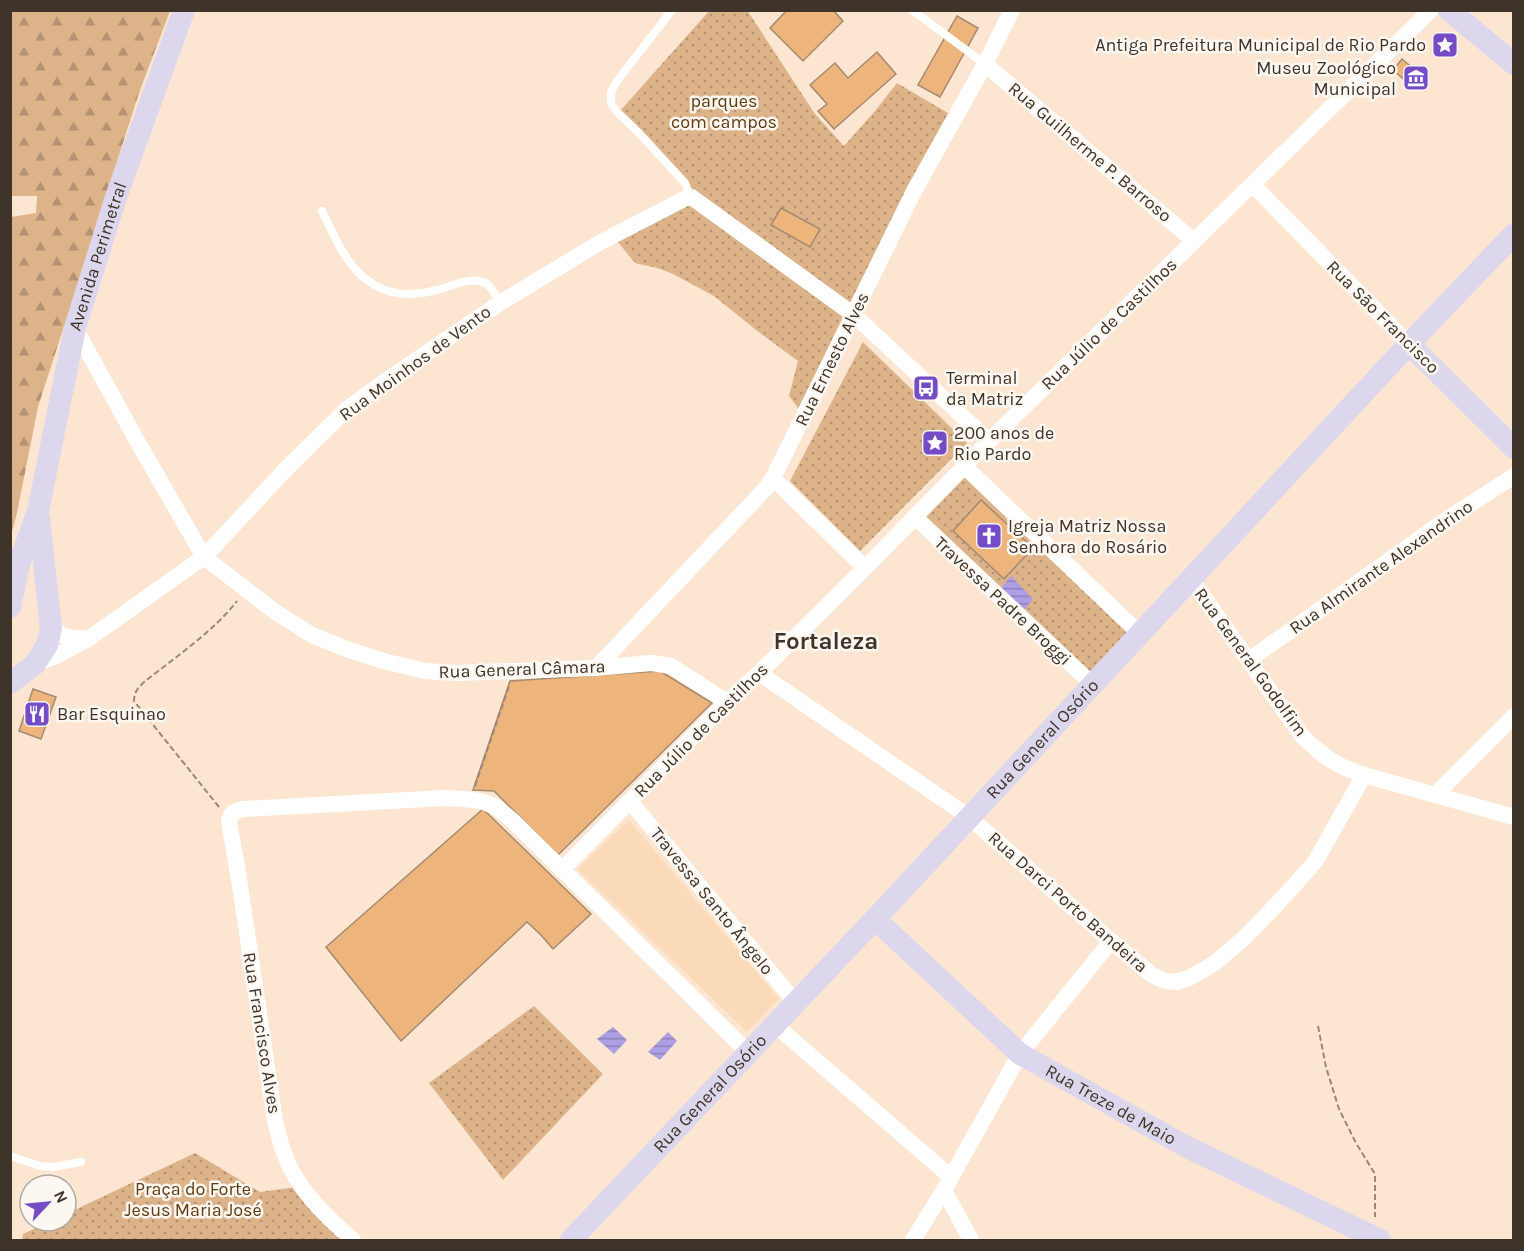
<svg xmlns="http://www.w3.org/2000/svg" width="1524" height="1251" font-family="Karla,sans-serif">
	<defs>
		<pattern id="forest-firs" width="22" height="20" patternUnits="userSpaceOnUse" patternTransform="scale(1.5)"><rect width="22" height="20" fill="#ddb38a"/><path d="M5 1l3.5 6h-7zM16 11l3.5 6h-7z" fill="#b59271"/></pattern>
		<pattern id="park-dots" width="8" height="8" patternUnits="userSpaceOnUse" patternTransform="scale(1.5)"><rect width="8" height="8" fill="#ddb38a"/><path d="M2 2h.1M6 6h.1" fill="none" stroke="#b59271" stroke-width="1.8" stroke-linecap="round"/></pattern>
		<pattern id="water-rules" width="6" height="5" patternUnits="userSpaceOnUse" patternTransform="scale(1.5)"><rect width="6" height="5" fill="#ae9ee3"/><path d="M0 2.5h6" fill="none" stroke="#8f82b8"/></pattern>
	</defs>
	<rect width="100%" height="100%" fill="#fde6d1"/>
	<path fill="#fbdaba" d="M629,820L779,999L747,1032L577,869Z"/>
	<path fill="url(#forest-firs)" d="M11,11H170L139,93L38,407L17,513L11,536V217L36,213L37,196H11Z"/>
	<path fill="url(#park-dots)" d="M747,10L815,114L844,146L875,111L897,83L953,116L852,311L692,193L620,111L709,11Z
		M689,197L852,315L802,413L789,396L798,361L756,330L714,296L671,273L657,268L635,263L613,236Z
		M863,342L967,443L860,551L790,481Z
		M964,467L1137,634L1092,683L917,517Z
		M534,1006L603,1074L503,1180L429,1083Z
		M195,1153L260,1192L297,1187L349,1240H22L23,1234L51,1221H66V1214Z"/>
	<path fill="url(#water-rules)" d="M1011,576L1033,599L1021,614L998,592Z
		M613,1027L627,1040L614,1054L597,1039Z
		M668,1032L677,1041L660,1060L648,1052Z"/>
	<path fill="#edb47c" stroke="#a48a72" stroke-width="1.5" d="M787,10H833L843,21L803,61L770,28Z
		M957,16L978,28L940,97L918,85Z
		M877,52L896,74L834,129L818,111L827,104L810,85L835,63L848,78Z
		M1402,59L1426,79L1416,90L1393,70Z
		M781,208L820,229L810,247L771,225Z
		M981,500L1033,548L1004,579L953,531Z
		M660,671L712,703L558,855L494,791L473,790L510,681Z
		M33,689L56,697L41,739L19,731Z
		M483,809L591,914L553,949L540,934L527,922L401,1041L326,947Z"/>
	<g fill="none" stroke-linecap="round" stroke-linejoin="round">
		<path stroke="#998879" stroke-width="2" stroke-dasharray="6 3" stroke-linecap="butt" d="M475,786L509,686
			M219,807L134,701C134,693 137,689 143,683C174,658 213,632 237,601
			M1318,1026L1326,1067L1339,1109L1356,1143L1375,1174V1217"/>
		<path stroke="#fff" stroke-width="8" d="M672,10L617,81L611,92V103L617,112L639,133L685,183L690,196
			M912,10L985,64
			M322,211C334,235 345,264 367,280C389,297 412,296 437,290C453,286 471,275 487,284C493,288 496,296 500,303
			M10,1156L40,1166L53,1167L81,1162"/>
		<path stroke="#fff" stroke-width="16" d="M985,64L1194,241
			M1253,185L1409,344
			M75,328L136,439L204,557L274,611L312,635L349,650L387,662L425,671L457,673L596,668L651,663L671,666L727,702
			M964,466L1140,634
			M773,478L865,568
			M915,517L1092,684
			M1191,579L1302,736C1324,757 1334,765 1364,775L1514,817
			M51,628L66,637L88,639
			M1249,660L1447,519L1514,476
			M35,664L56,656L88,639L204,557L286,469L347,409L391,377L500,303L599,243L690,196L854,315L989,441
			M596,668L767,487L773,478L914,191L985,64L1012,10
			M759,673L969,817L1111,941L1152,975L1165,981L1176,982L1189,978L1215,963L1244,938L1279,902L1315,862L1364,775
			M1435,795L1514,716
			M630,801L795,1002
			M562,870L727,702L759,673L865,568L989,441L1431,10
			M774,1024L951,1177
			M944,1190L971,1240
			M353,1240C325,1216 296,1188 284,1153C280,1143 278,1132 275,1121L239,879L229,822C230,814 235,810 243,809L444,798L463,799L481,801L496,807L512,820L748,1052
			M913,1240L944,1190L1020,1054L1111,941"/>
		<g stroke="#dcd7ec" stroke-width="22">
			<path d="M1449,10L1514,64"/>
			<path d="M1409,344L1514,448"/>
			<path id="s1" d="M10,607L20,561L38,511L75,328L116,197L184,10"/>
			<path d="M10,683L35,664L47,645L51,628L39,518"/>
			<path id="s2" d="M875,919L1020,1054L1187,1147L1380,1240"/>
			<path id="s3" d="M571,1240L875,919L1409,344L1514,234"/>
		</g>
	</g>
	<defs>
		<symbol id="sight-square" viewBox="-11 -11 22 22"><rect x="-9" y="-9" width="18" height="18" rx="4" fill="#744dc6" stroke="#fcf7f1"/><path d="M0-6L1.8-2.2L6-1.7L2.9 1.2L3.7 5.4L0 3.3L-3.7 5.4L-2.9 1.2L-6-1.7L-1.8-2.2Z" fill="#fff"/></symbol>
		<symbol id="museum-square" viewBox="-11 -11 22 22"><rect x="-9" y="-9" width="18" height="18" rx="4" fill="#744dc6" stroke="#fcf7f1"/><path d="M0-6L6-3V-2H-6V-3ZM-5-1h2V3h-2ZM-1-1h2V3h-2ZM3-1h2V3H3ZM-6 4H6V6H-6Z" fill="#fff"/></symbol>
		<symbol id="bus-square" viewBox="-11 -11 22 22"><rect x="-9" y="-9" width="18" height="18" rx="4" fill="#744dc6" stroke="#fcf7f1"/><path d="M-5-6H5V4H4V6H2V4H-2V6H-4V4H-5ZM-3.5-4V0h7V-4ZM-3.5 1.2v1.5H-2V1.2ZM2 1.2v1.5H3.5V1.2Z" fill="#fff"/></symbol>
		<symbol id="church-square" viewBox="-11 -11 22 22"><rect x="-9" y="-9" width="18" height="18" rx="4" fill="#744dc6" stroke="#fcf7f1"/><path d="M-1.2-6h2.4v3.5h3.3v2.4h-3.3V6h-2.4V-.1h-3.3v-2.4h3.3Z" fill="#fff"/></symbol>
		<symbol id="restaurant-square" viewBox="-11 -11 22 22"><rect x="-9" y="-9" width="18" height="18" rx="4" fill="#744dc6" stroke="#fcf7f1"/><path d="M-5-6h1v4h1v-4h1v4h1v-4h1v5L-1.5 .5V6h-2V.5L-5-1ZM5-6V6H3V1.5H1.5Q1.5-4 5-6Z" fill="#fff"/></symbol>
	</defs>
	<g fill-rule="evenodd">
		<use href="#sight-square" x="1430" y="30" width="30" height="30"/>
		<use href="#museum-square" x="1401" y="63" width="30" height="30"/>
		<use href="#bus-square" x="911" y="373" width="30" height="30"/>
		<use href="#sight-square" x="920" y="428" width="30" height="30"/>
		<use href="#church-square" x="974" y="521" width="30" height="30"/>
		<use href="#restaurant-square" x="22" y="699" width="30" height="30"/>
	</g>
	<g text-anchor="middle" stroke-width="5" stroke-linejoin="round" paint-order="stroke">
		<g font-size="18" fill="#3e3429" stroke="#fcf7f1" text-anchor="start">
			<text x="1426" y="51" text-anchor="end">Antiga Prefeitura Municipal de Rio Pardo</text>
			<text x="1396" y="74" text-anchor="end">Museu Zoológico<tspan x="1396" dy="21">Municipal</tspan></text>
			<text x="946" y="384">Terminal<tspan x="946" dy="21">da Matriz</tspan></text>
			<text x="954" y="439">200 anos de<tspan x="954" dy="21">Rio Pardo</tspan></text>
			<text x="1008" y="532">Igreja Matriz Nossa<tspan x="1008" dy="21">Senhora do Rosário</tspan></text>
			<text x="57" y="720">Bar Esquinao</text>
		</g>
		<g font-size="18" fill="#613c10" stroke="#fcf7f1">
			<text x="724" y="107">parques<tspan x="724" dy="21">com campos</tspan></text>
			<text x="193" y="1195">Praça do Forte<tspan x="193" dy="21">Jesus Maria José</tspan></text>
		</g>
		<g font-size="18" fill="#3e3429" stroke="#fcf7f1">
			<text transform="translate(1090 152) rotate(40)" y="6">Rua Guilherme P. Barroso</text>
			<text dy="6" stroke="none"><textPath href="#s1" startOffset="362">Avenida Perimetral</textPath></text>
			<text transform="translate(1383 317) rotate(45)" y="6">Rua São Francisco</text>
			<text transform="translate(1109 324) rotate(-44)" y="6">Rua Júlio de Castilhos</text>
			<text transform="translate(832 359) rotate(-64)" y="6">Rua Ernesto Alves</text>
			<text transform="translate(415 363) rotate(-36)" y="6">Rua Moinhos de Vento</text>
			<text transform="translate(1381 567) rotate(-35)" y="6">Rua Almirante Alexandrino</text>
			<text transform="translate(1003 601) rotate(43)" y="6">Travessa Padre Broggi</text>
			<text transform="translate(1251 662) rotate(54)" y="6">Rua General Godolfim</text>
			<text transform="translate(522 669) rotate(-2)" y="6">Rua General Câmara</text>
			<text transform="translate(701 730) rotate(-45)" y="6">Rua Júlio de Castilhos</text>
			<text dy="6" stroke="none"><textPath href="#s3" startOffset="688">Rua General Osório</textPath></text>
			<text transform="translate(712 901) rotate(51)" y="6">Travessa Santo Ângelo</text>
			<text transform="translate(1068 902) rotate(41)" y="6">Rua Darci Porto Bandeira</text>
			<text transform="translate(262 1033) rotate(81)" y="6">Rua Francisco Alves</text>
			<text dy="6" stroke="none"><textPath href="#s3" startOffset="202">Rua General Osório</textPath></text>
			<text dy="6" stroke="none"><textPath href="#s2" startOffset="302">Rua Treze de Maio</textPath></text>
		</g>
		<g font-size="24" font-weight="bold" fill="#3e3429" stroke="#fcf7f1">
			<text x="826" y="649">Fortaleza</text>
		</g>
	</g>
	<rect width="1524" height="1251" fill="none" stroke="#3e3429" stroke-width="24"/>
	<g transform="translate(48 1203) rotate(64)"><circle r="28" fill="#fcf7f1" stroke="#b0a9a1" stroke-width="1.5"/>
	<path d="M0-4.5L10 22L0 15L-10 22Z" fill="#744dc6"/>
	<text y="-9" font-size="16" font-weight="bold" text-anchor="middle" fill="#3e3429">N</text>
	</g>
</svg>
